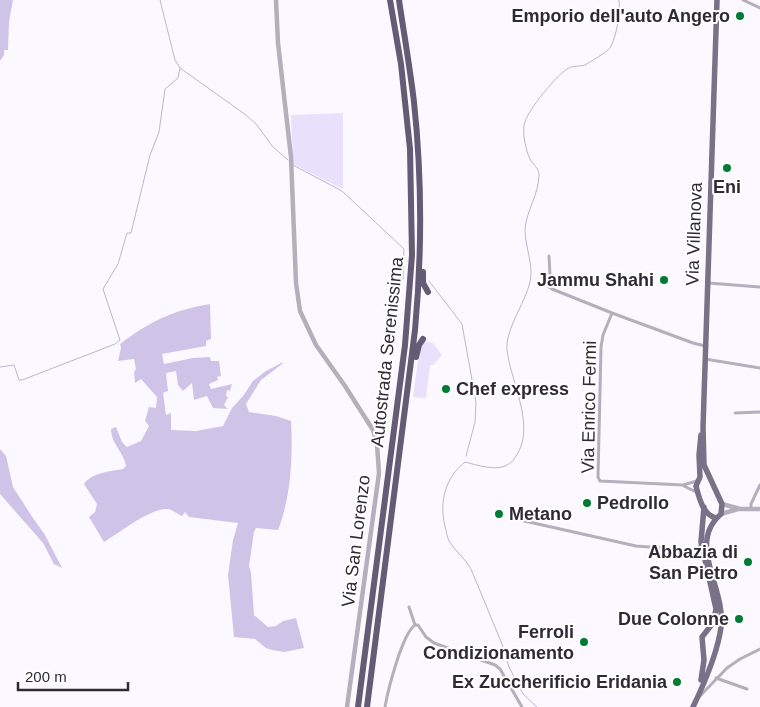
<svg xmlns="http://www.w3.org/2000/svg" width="760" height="707" font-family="Helvetica,sans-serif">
	<rect width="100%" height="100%" fill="#fbf9ff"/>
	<path fill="#e9e0fb" d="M343,113V189L293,164L291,115Z
		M425,341L433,343L442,355L433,365H430L426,398L413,397L420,346Z"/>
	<path fill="#cfc3e8" d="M0,0H13L9,22L8,50H4V55L0,61Z
		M210,304L211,339L206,341V346L162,354L164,364L193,358L210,357L211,361H219L221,376L217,377L218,380L209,384L211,389L232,384L230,391L227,390L226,396L228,397L224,405L228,409L213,408L207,396L194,400L192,383L183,391L178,385L176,371L166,373L168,391L163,393L166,415L171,413V430L196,431L223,426L232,408L243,396L253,381L266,371L283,362L282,364L261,380L246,404L249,412L276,416L291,421C293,456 291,497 278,530L256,528L254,532L249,566L251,573L254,615L268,627L276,626L283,621L296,618L304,648L284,652L272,650L266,648L255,639L234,637L228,575L233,540L238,523L189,517L185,512L182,516C178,514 173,510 168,509C150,508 119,533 104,542L89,517L95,512L97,504L84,484C91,473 110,471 123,469L126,466C124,452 111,444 111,429L116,427L122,442L127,447L141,441L149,426L145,421L149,407L156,408L157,397L141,379L135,383L134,372L136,369L134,359L118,361L121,348L120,344C149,322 173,310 210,304Z
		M0,449L6,456L13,487L33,518L45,535L62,568L54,564L43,543L0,494Z"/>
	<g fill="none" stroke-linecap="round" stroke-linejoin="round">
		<path stroke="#beb2d6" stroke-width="1" d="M160,0L175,60L180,68L246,115L257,125L272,146L288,160
			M293,165L342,191L404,249L403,279
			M429,281L462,324L476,402L475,422L466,456
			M0,367L14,365L19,380H22L92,353L115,344L120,340L103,289L118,264L127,233H131L150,155L159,132L165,89L178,78L180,68
			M537,707L523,694L509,667L502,644L471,569C465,558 455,551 449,541C447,537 446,530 445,526C439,502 445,478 465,462C481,466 503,474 514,459C538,429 511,384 507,350C505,330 525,303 530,282C534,265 525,247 525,230C526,211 539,194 539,175C539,168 533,165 530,159C527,153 525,144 524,137C524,133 523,126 525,122C528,110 556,76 567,69C573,65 579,67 585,65C590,62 607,52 610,48C616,38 621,12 619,0"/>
		<path stroke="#b3afbc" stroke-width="3" d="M743,0L760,8
			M549,256L550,275L548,286L552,289L612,313
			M708,283L760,287
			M705,359L760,368
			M735,413L760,412
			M697,481L683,485L600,481L598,477L601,347L603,335L612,313L693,343L705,346
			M684,486L696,492
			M751,509V504L760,485
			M511,518L636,546L689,550L703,554
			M690,550L701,546
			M409,607L415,625H418L426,637L434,643L495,665L500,669L522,707
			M716,678L747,689
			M700,696L727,668L740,659L760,649
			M385,707C388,690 402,634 415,625"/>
		<path stroke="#b3afbc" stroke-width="4.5" d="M276,0L278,43L291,157L296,283L300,311L316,345L345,386L373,430L377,444L379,473L347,707
			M722,504L740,509H760
			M721,514L738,509"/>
		<path stroke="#787187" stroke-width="5.5" d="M701,435L699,455L700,477L696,486C699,498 703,515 716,518
			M701,680L704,660L702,637L713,623L716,609L701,542L704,507
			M693,707C704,684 718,651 721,627C726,588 686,544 721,514L722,504L704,465L703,428L717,0"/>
		<path stroke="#645b74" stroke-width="6" d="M423,272V283L428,292
			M416,357L419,345L423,339
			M358,707L405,345L412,255L410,149L401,64L390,0
			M367,707L415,330C422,254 422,177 414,102C410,68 404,34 399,0"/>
	</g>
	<g fill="#007b33" stroke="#fff" stroke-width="2">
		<circle cx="740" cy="16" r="5"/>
		<circle cx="727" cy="168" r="5"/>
		<circle cx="664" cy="280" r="5"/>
		<circle cx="446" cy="389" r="5"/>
		<circle cx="587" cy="503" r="5"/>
		<circle cx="499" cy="514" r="5"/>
		<circle cx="748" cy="562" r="5"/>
		<circle cx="739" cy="619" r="5"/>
		<circle cx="584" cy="642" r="5"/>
		<circle cx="677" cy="682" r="5"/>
	</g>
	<g text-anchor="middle" stroke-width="4" stroke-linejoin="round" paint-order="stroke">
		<g font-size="18" font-weight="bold" fill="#2f2b36" stroke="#fff" text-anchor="end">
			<text x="730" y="22">Emporio dell'auto Angero</text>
			<text x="727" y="193" text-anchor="middle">Eni</text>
			<text x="654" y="286">Jammu Shahi</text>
			<text x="456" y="395" text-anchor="start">Chef express</text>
			<text x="597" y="509" text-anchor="start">Pedrollo</text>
			<text x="509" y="520" text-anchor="start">Metano</text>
			<text x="738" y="558">Abbazia di<tspan x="738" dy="21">San Pietro</tspan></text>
			<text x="729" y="625">Due Colonne</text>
			<text x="574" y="638">Ferroli<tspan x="574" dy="21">Condizionamento</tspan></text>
			<text x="667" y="688">Ex Zuccherificio Eridania</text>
		</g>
		<g font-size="18" fill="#2f2b36" stroke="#fff">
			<text transform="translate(694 234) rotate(-88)" y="6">Via Villanova</text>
			<text transform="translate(387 352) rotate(-84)" y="6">Autostrada Serenissima</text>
			<text transform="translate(589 407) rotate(-89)" y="6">Via Enrico Fermi</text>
			<text transform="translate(356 541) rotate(-83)" y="6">Via San Lorenzo</text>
		</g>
	</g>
	<path d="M18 682v8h110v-8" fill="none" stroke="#2f2b36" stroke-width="2.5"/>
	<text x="25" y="682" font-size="15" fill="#2f2b36" stroke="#ffffff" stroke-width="4" paint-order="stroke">200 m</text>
</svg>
